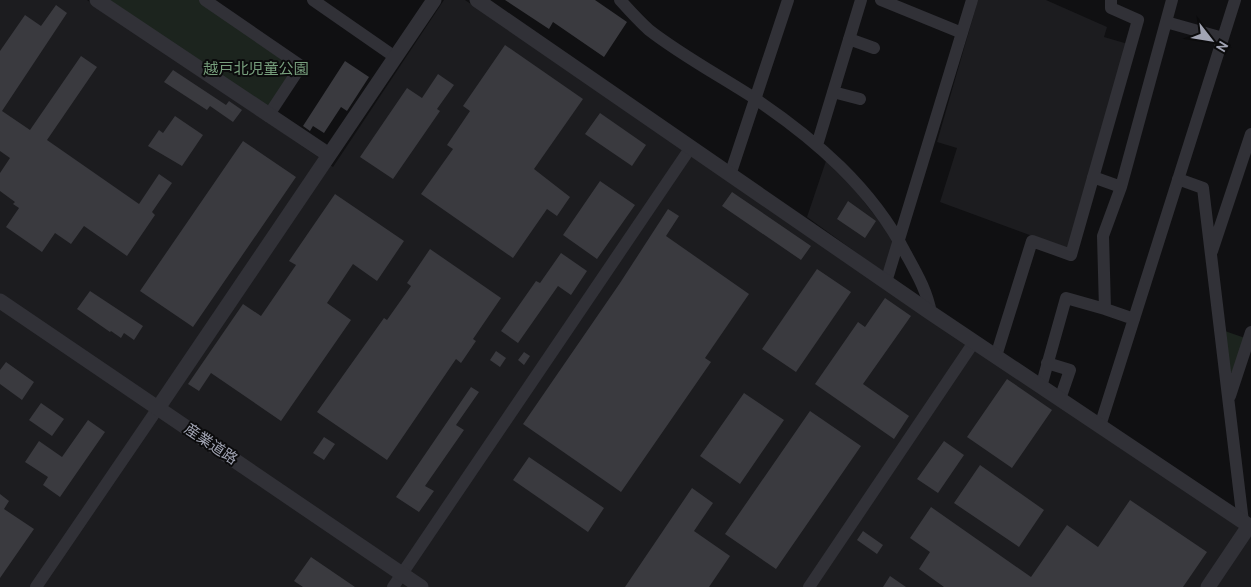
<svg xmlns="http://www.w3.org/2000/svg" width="1251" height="587" font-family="Cabin,'Noto Sans JP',sans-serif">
	<rect width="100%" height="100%" fill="#101012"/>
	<path fill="#1c1c1f" d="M0,0H87L333,167L444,0H465L1251,533V587H0Z
		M978,0H1046L1107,27L1104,37L1128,44L1070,250L940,202L957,148L937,142Z
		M827,158L847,180L894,240L886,274L807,217Z"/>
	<path fill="#1c241e" d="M107,0H201L299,66L269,109Z
		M1222,330L1245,338L1234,373L1227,371Z"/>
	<path fill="#3a3a3f" d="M505,0H595L627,22L604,57L553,22L549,29Z
		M56,5L67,13L2,111L30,130L81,56L97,67L47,140L139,204L159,174L172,183L152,212L155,215L127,256L84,226L71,244L55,233L42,252L6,227L19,208L13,204L15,202L0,191V173L10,158L0,151V51L25,15L41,26Z
		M505,45L583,99L534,169L570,197L557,216L547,209L513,258L421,194L453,149L447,145L470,111L463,106Z
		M345,61L369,77L347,111L341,107L324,133L313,126L310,131L303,126Z
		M173,70L226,105L229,101L242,110L233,122L210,106L207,110L164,82Z
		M438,74L454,85L437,109L440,111L393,179L360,157L407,88L422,98Z
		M600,113L646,145L632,166L585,134Z
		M175,116L203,135L182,166L148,146L159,130L163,133Z
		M243,141L296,177L193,327L140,291Z
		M600,181L635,205L597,259L563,235Z
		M732,192L811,246L801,260L722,206Z
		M335,194L404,241L377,281L353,264L327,303L351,320L281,421L211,373L199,391L188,384L243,304L261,316L296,265L289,261Z
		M848,201L876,221L865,238L837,219Z
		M668,209L679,216L666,236L749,294L705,358L711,362L621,492L523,424L620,283Z
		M430,249L501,298L473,339L476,341L461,363L456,359L387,460L317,412L384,318L387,320L411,286L407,283Z
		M561,253L587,271L571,295L558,286L518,343L501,331L536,281L540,283Z
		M817,269L851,292L796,372L762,349Z
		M90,291L143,326L134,340L124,333L121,338L111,331L110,332L77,309Z
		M885,298L911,316L863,384L909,416L894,439L815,384L858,322L865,327Z
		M496,351L506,358L500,367L490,360Z
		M524,352L530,356L524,365L518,360Z
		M6,362L34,382L22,400L0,384V370Z
		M1007,379L1052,410L1012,468L967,437Z
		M471,387L479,392L456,425L464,430L425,486L434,491L419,512L396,497Z
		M744,393L784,420L740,484L700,456Z
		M41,403L64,419L52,436L29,420Z
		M810,411L861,446L776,569L725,534Z
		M88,420L105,432L60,497L43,485L48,477L25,462L39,441L62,457Z
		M324,437L335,444L324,460L313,453Z
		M944,441L964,455L938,493L917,479Z
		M529,457L604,508L588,532L513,480Z
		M980,465L1044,510L1019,547L954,503Z
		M692,488L713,503L694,531L730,556L709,587H625Z
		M0,494L9,501L4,509L34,529L0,578Z
		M1130,500L1207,552L1183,587H944L919,569L930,552L910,538L931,507L1031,577L1067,525L1098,547Z
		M863,531L883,545L877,554L857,540Z
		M311,557L355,587H303L294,581Z
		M890,576L906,587H883Z"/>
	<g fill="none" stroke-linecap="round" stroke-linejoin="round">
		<path stroke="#313137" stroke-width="12" d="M205,0L301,66L268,116
			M313,0L395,57
			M620,0C629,10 639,21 649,30C681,55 720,76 754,98C815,139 872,188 906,254C917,274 927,291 931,313
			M881,0L962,33
			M1166,22L1223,38
			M849,39L874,48
			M833,92L860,99
			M817,145L861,0
			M730,175L788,0
			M1178,179L1203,188L1243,522
			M1121,187L1172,0
			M1212,251L1251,134
			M886,282L972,0
			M1105,309L1134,319
			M996,356L1032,241L1071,255L1138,20L1111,8V0
			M1047,363L1070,370L1060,399
			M1041,387L1066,298L1105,309L1103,236L1121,187L1093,177
			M1230,396L1251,332
			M1100,426L1235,0
			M36,587L158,408
			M393,587L691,147
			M809,587L974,342"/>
		<path stroke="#313137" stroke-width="15" d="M97,0L329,155
			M477,0L931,313L1251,527
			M0,301L421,587
			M158,408L434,0
			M1208,587L1249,526"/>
	</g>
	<g text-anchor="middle" stroke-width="4" stroke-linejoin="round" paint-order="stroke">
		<g font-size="15" fill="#779f7d" stroke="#0b0b0c">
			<text x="256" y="74">越戸北児童公園</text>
		</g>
		<g font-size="15" fill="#a1a4b3" stroke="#0b0b0c">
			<text transform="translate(211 444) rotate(34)" y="5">産業道路</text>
		</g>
	</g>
	<g transform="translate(1211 40) rotate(121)" stroke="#0b0b0c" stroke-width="4" paint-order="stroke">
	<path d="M0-4L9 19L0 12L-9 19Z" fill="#a1a4b3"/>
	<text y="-8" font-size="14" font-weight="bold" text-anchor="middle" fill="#a1a4b3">N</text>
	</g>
</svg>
